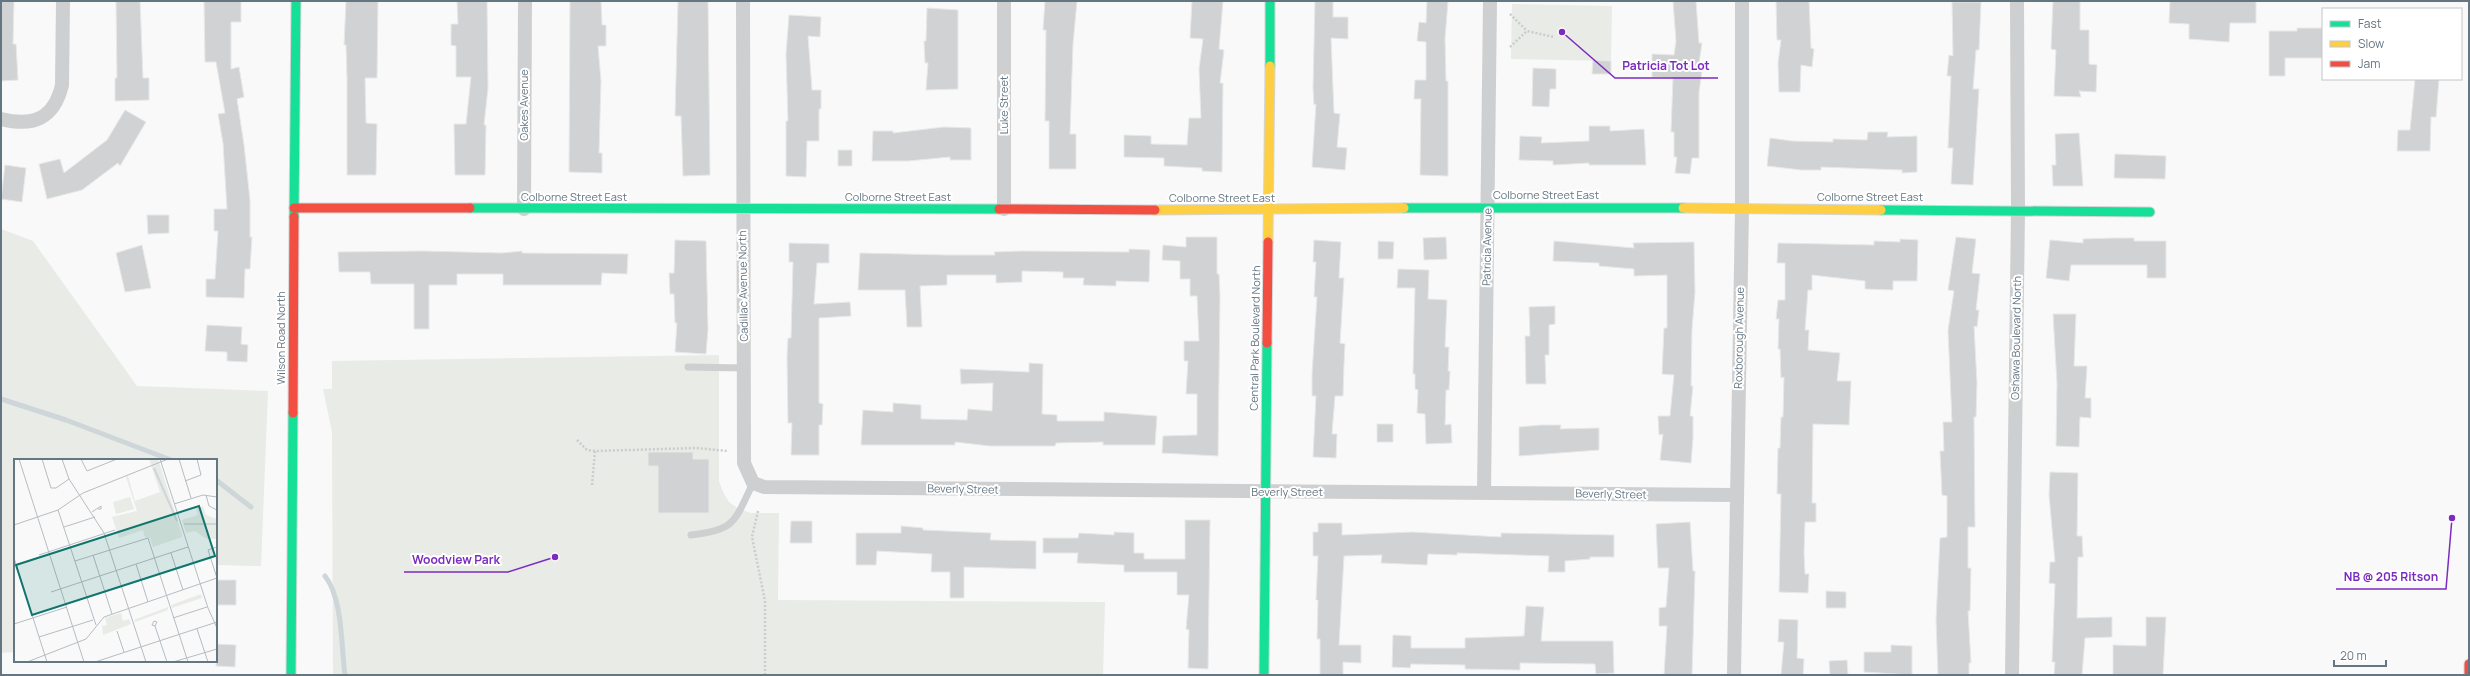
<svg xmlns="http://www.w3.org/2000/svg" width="2470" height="676" font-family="Manrope,sans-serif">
	<rect width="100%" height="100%" fill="#f9f9f9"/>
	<path fill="#e8ebe6" d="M1512,4L1612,6L1611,61L1511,59Z
		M1,229L33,241L137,386L268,391L261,566L216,565V460H15V652L1,653Z
		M719,355V481L723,492L729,502L739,509L751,513H779L778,600L1105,602L1103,675H333L332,432L323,389H332V361Z"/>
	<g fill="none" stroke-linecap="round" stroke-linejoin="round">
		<path stroke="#ced6d9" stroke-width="5" d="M1,399L66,420L171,460
			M216,480L251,507
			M325,576C343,599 341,646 345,675"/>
	</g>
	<path fill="#d0d2d3" stroke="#e8e8e8" d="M1,1H14L13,44H16L18,80L1,81Z
		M116,1H140L143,78H149V100L115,101V78H117Z
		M204,1H241V22H231V69L239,67L244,97L237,99L244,145L250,200V237H252L250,269H245L244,298L206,297V279H215L218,231H214V209H227L223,143L218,114L225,113L216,62H205Z
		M346,1H378L377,78H365L366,123L377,124L376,175H347V79L346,45H344Z
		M457,1H487L488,88L484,125H486L485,175H455L454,124H466L471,77H456V46L451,45V24H458Z
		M570,1H601L602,25H606V46H598L601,81L599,153H602V173L569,172Z
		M678,1H708L710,175L683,176L681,116H675Z
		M1045,1H1077L1073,44L1070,134H1076V169H1049V121H1045L1046,30H1043Z
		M1192,1H1223L1219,49L1224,50L1220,83H1223L1222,172L1202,171V168L1164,166V158L1124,157V135L1151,136V144L1187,145L1189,118H1201L1199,69L1203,39L1190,38Z
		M1315,1H1333V17H1348V39L1331,38L1334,113L1340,114L1337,147L1347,148L1345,170L1312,167L1316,104L1314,105L1313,88Z
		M1427,1H1448L1445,39L1446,81H1448V176L1420,175L1421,99H1414L1415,80H1426V42L1417,41L1419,22L1426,23Z
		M1673,1H1696L1699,43H1702L1698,70L1702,71L1699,92V158H1692L1690,174L1675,173L1677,157H1674V132H1671L1673,78L1652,77V54L1674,55L1676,41Z
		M1776,1H1809L1811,48L1814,49L1812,67L1801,65L1800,92H1779L1778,63L1781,40H1777Z
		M2053,1H2080V30H2089V64L2097,65L2096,92L2079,91L2081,97L2054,96L2056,50L2051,49Z
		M2170,1H2256V23H2230L2229,42L2189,39V24L2169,23Z
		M1952,2H1981L1979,50H1976L1973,89H1979L1973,185L1951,184L1953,148H1948L1951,76H1947L1949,55L1953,56Z
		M927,8L958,10V89L926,90L928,63H925L924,41H926Z
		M789,15L821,17L820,37L808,36L812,90H821V109H819V141H807L806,177L786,176V121H788L786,54Z
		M2297,28H2323V58H2285V76H2269V31H2297Z
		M1593,60L1611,61V74H1592Z
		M1533,68L1556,69V89H1550L1549,107L1532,106Z
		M2415,79H2439L2436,117H2431L2430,151H2397L2398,130H2410Z
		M125,110L146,122L120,166L118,163L82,190L47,199L39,164L60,159L64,173L107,140Z
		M1589,126H1610V131L1644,129L1646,165H1589V163L1553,165V161L1519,160L1520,136L1542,137L1541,143L1589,141Z
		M944,127L971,128V160H950V157L908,161H872L873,131H893V133Z
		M1868,132H1888L1887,137L1917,136V172L1902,173V170L1821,167V170H1801L1767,166L1770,138L1792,141L1833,142V139L1867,140Z
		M2079,133L2083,186H2053L2052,165H2056L2055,134Z
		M838,150H852V166H838Z
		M2115,154L2166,156L2165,179L2114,178Z
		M5,165L26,168L22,202L1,199Z
		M147,215H169V233L148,234Z
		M1186,237H1217V274H1219L1220,296L1218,456L1162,453L1163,436L1197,435V394H1186L1188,361H1184V341H1199L1197,296H1190V279H1180V261L1162,260L1163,245L1186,247Z
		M1446,237L1447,259L1424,260L1423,238Z
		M1956,237L1976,239L1972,273L1980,274L1976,310H1979L1977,327L1974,326L1977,383L1976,417H1974L1975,527H1968V568H1971L1970,611H1968L1971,663H1969V675H1938L1936,619L1940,538L1947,537V496L1942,495L1940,451H1944L1943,422H1952L1948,330L1954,291L1948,290Z
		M2113,238H2134V241H2166V278H2147V265H2071L2069,281L2046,278L2050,240L2083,243V239Z
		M1900,239L1918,240L1917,281H1893V290L1865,289V281L1812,275V290H1808L1805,330H1809L1808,350L1840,353L1837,381H1851L1849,425L1813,424L1812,503H1816V522H1805L1804,553L1805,574H1809L1808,593L1779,592L1781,494H1777L1778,448H1780L1781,417H1783L1784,377L1781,378L1780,349H1778L1779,319H1776L1778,300H1785V263H1777L1778,243L1874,245V241L1900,242Z
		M675,240L706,241L708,329L706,354L675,352L677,323H675L674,294H670L669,273H674Z
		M1314,240L1341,242L1339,278H1344L1340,343L1345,344L1344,364L1343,396H1335L1332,434H1337L1336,458L1313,457L1316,396H1312V374L1317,297H1314L1316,262H1313Z
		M1378,241L1394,242L1393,259H1378Z
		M1554,241L1634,248L1633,243L1694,242L1695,292L1692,329L1691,386H1693L1690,416H1693V438L1691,463L1660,460L1663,434L1659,435L1658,416H1670L1674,375L1662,374L1664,328H1667V275L1634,276V269L1599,266V263L1553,261Z
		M789,243L829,244V263H817L814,304L850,302L851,316L819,318V403L823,404L822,425H819V455H791L792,423H788L787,356L788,338H791L793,262H789Z
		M142,245L151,288L125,292L116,253Z
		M1129,249L1150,250L1149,282L1116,281V286L1083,285L1084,278H1063V272L1022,271V282L996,283V275H947V285L920,286L922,327H907L905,290H858L860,253L947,255H995L994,252L1021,251L1129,252Z
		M423,251L502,253L522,251V253L628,254L627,274L602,273L601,285H503V274H457V285H429V329H414V284H371L370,272H339L338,252Z
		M1398,269L1429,270L1428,299L1447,300L1445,347H1449L1448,371H1450L1449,390H1446L1445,425L1451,424L1452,443L1426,444L1425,414L1417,413L1418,390L1415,389V374H1413L1415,288H1397Z
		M1555,306V324L1549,325V355H1545L1546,384H1526L1525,336H1530L1529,307Z
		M2053,314H2076L2074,366H2087L2085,398H2091V418L2080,417L2079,447L2056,446L2057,384Z
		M207,325L242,327L241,344L248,345L247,362L227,361V352L205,351Z
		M1029,363L1043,364L1042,414L1057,415V421H1104V412L1157,416L1155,445H1103V442L1056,443L1055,446H990L955,442V445H861L863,410L893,412V403L921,405V419L967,420L968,409L992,411L993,383L961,384L960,369L1029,372Z
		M1377,424H1393V442H1377Z
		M1541,425H1561L1560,429L1599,428V450L1519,456V427Z
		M648,452H693V459H709V513H658V466H648Z
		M2050,472L2078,473L2077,536H2082L2083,557H2078L2077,618L2112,617V637L2085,638L2082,675H2054L2055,662H2052L2055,584L2049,583L2050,562H2055L2049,495Z
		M1185,520H1210L1208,669L1188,668L1189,630L1186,629L1189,595H1177V572H1124V565L1077,563L1078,553H1043V538H1078L1079,533L1114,535V532L1134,533V553H1144V559H1185Z
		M791,521H812V543H790Z
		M1690,522L1693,571H1695L1692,675H1664L1667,626H1659V608L1666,607L1669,568H1658L1656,524Z
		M1318,523H1342V535L1412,532L1501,537V533L1614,535V557H1590V559L1565,561V572H1548L1549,556L1457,553V555L1428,554L1427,565L1381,563L1382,555L1344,556L1339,645H1361V663L1343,662V675H1320V639H1317L1318,600H1316L1318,556H1313V532H1318Z
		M901,526L923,528V530L991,533L990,540L1036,541V569L964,567V598H950V572H931L932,554L877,551L876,565H856V533H901Z
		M216,580H236V605H216Z
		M1826,591L1846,592V608H1826Z
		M1526,606L1544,607L1541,641H1613L1614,673L1596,674L1595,664L1520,663V670L1465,669V665L1411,664L1410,668L1392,667L1393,635L1411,636V648H1465V638L1524,636Z
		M2146,617H2166L2163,675H2113V645L2146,646Z
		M1779,619L1798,620L1797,658L1804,659L1803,675H1781L1784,642H1778Z
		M216,644L236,645L235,667L216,666Z
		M1891,645L1912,646V675L1864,672V652H1891Z
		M1847,660L1848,675H1830L1829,661Z"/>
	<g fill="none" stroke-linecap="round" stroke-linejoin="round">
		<defs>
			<path id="fast" d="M1270,66V1
				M470,208L999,209
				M1404,208H1683
				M1881,210L2150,212
				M294,217L296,1
				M291,675L293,413
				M1264,675L1267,343"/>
			<path id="slow" d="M1683,208L1881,210
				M1155,210L1404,208
				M1268,242L1270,66"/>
			<path id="jam" d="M294,208H470
				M999,209L1155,210
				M1267,343L1268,242
				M293,413L294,217
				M2469,664V675"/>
		</defs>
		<use href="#fast" stroke="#d5d6d7" stroke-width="11"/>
		<use href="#slow" stroke="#d5d6d7" stroke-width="11"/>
		<use href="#jam" stroke="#d5d6d7" stroke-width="11"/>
		<path stroke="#cbcccd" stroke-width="2.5" stroke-dasharray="2 2" stroke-linecap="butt" d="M1510,14L1527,31
			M1510,47L1527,31L1554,37
			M577,440L587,450L595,451
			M592,485L595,451L696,448L728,451
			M758,511L752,537L765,601V675"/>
		<path stroke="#cecfd0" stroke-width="7" d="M688,367L744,368
			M691,535C736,530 734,522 753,483"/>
		<path stroke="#cecfd0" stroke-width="14" d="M743,1L744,463L753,483L764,487L1735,495
			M1004,1V209
			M1,119C33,127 54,119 62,85L63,1
			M524,209L525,1
			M1484,493L1490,1
			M1734,675L1742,209V1
			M2012,675L2018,211L2017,1"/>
		<use href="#fast" stroke="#16e098" stroke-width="9"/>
		<use href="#slow" stroke="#ffcf43" stroke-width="9"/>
		<use href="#jam" stroke="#f24e42" stroke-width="9"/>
	</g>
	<g text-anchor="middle" stroke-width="4" stroke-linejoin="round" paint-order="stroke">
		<g font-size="11" fill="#657683" stroke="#fff">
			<text transform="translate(524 105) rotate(-90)" y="4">Oakes Avenue</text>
			<text transform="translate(1004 105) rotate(-90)" y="4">Luke Street</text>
			<text x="1546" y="199">Colborne Street East</text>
			<text x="574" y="201">Colborne Street East</text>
			<text x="898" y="201">Colborne Street East</text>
			<text x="1870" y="201">Colborne Street East</text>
			<text x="1222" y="202">Colborne Street East</text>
			<text transform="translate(1487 247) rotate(-89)" y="4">Patricia Avenue</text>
			<text transform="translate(743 286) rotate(-91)" y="4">Cadillac Avenue North</text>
			<text transform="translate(281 338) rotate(-90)" y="4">Wilson Road North</text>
			<text transform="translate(1255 338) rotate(-89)" y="4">Central Park Boulevard North</text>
			<text transform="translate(1739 338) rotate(-89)" y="4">Roxborough Avenue</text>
			<text transform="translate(2016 338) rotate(-89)" y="4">Oshawa Boulevard North</text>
			<text transform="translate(963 489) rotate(1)" y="4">Beverly Street</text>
			<text x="1287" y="496">Beverly Street</text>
			<text transform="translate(1611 494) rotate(1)" y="4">Beverly Street</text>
		</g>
	</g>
	<g transform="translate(14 459)">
		<rect width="203" height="203" fill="#f9f9f9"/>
		<path d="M135,0H144L168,76V78L139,88L136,79L131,78L129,71L105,79L98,58L123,52L112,18L114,17L121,42L146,33ZM116,38L120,50L102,55L99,43ZM189,47L192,56L203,60V80H193L181,72L172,74L168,61L184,56L182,50ZM187,135L188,139L158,149L157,146ZM154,148V151L121,163L120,161ZM107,154L109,162L115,160L117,165L89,176L88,167L93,166L91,159Z" fill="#e8ebe6"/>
		<path fill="none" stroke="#ced6d9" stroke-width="2" d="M140,9L163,62M170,65H203"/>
		<path fill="none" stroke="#b5bdc3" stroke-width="1" d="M5,0L70,203M28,0L37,29H42L55,20M48,0L55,20L90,74L132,203M67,0L73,12L103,0M146,0L194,149L203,169M165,0L177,39M171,22L187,16L183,0M192,36L195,47L203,51M160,45L189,36L203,38M44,51L82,166M78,53L87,47V50H84M0,66L44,51L69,34L154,0M50,68L81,58M157,94L169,131M25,96L101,71M79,96L98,155M0,99L33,203M61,102L134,79L174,203M122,105L134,143M203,119L194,91L203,88M37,133L174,88M159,159L193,148M0,165L53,148M141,167L143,163L140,162L138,166L141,167L146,182M183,170L194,203M103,172L110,193M25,178L79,161M146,182L153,203M13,203L72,180L90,158L203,119M81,203L203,163M159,203L203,190"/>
		<path fill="#0f766e" fill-opacity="0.15" stroke="#0f766e" stroke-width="2" d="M185,47L201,97L18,156L2,106Z"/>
		<rect width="203" height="203" fill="none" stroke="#657683" stroke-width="2"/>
	</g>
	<path fill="none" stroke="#7b2cbf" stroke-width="1.5" d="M1562 32L1615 78H1718M555 557L508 572H404M2452 518L2446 589H2336"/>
	<g fill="#7b2cbf" stroke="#fff" stroke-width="1.5">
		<circle cx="1562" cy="32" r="4"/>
		<circle cx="555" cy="557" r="4"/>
		<circle cx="2452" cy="518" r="4"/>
	</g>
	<g font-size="12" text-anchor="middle" font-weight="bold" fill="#7b2cbf" stroke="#fff" stroke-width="4" stroke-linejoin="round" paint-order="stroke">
		<text x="1666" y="70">Patricia Tot Lot</text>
		<text x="456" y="564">Woodview Park</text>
		<text x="2391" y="581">NB @ 205 Ritson</text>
	</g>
	<rect width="2470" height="676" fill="none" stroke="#657683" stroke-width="4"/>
	<rect x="2322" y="8" width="140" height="72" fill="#ffffff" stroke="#c1c8cd"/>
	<rect x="2330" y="21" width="20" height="6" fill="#16e098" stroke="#c1c8cd"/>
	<text x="2358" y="28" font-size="12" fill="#657683">Fast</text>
	<rect x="2330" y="41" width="20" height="6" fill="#ffcf43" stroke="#c1c8cd"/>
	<text x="2358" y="48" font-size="12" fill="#657683">Slow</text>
	<rect x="2330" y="61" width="20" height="6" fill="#f24e42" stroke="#c1c8cd"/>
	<text x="2358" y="68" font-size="12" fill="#657683">Jam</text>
	<path d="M2334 660v6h52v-6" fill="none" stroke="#657683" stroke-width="2"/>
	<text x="2340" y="660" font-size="12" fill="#657683" stroke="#ffffff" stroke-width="3" paint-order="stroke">20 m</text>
</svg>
